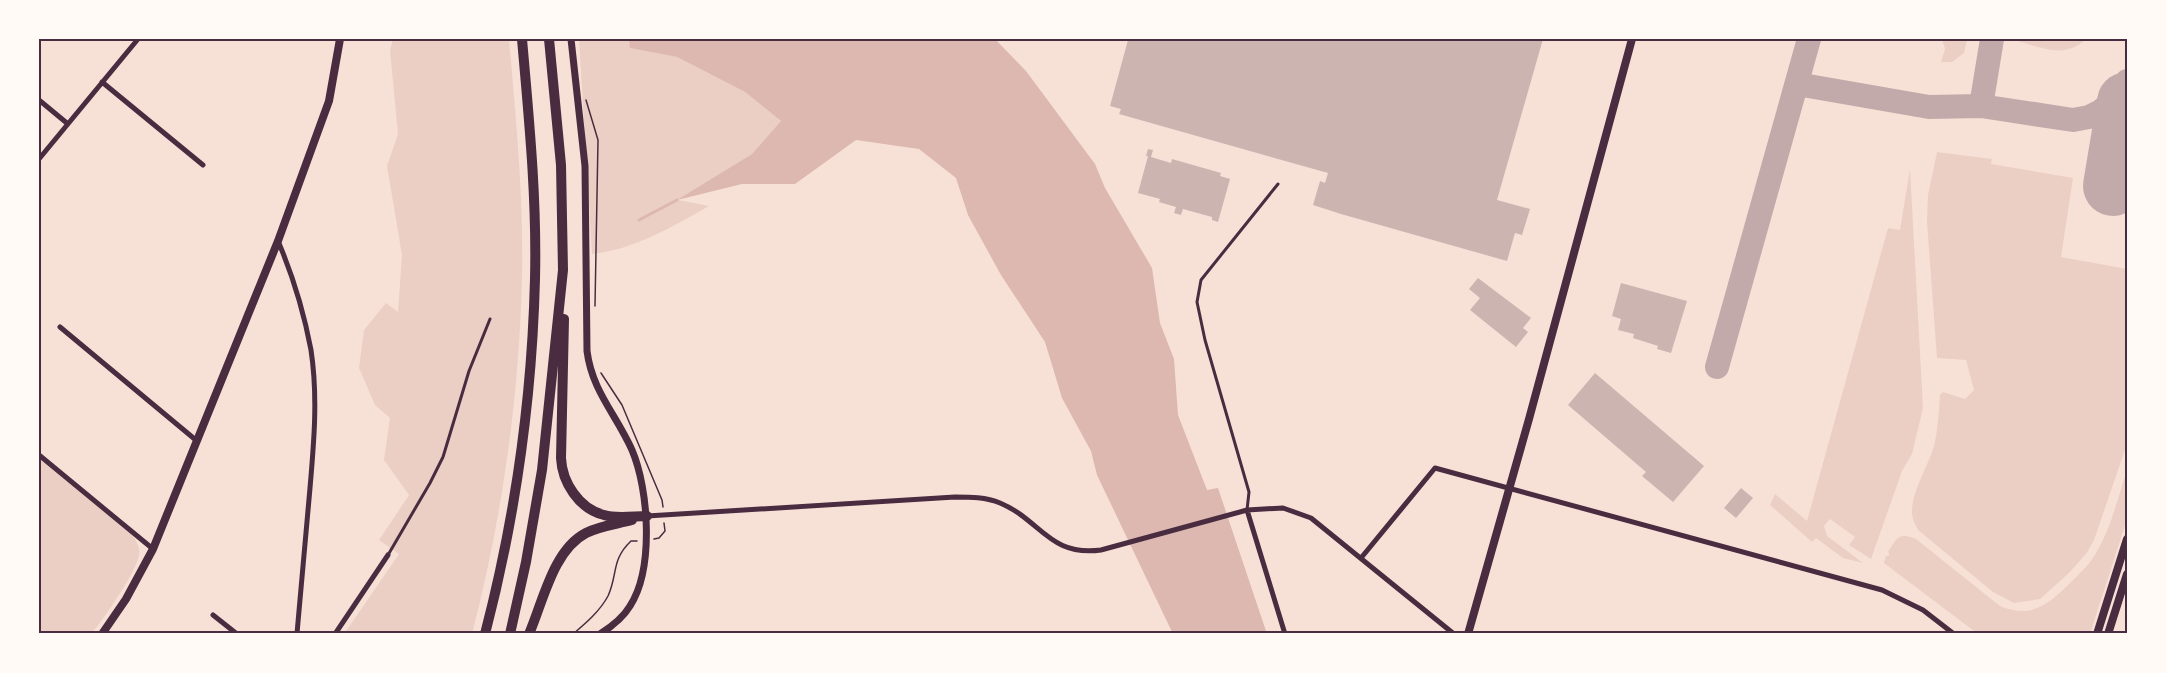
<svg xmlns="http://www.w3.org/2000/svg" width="2166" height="673" font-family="Figtree,sans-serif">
	<rect width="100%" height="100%" fill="#f7e1d7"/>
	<path fill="#ebcfc5" d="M393,39H509C516,119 524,199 522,279C519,399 502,518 472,634H344L399,554L379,540L409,495L384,460L390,418L375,405L359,368L364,330L386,303L398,312L402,255L387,166L398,134L390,50Z
		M579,39H629L631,48L677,57L745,92L781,121L752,154L678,200L709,206C674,226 633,250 592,254Z
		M1942,39H1967L1964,53L1952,62H1941L1945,49Z
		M2019,39H2086C2066,59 2042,48 2018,41Z
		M1937,152L1992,159L1991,164L2073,178L2061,257L2127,269V444L2094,540L2086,554L2069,573L2040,599L2014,603L1993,592L1918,530C1915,524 1912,519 1912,512C1912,490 1928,467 1934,446C1938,429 1939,412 1940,395L1943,392L1965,399L1974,390L1966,360L1937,358L1927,222L1928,195Z
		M1910,169L1923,408L1912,454L1902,471L1871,559L1849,545L1855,537L1830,519L1824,526L1827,536L1863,563L1843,558L1816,538L1812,542L1770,505L1775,494L1807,521L1888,228L1900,230Z
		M39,459L131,533C136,541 142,548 138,559C133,576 104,619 91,634H39Z
		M2127,470V519L2090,634H1978L1884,563L1886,556H1889V553L1888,552C1897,538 1898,532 1916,539L2000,606C2032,620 2050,603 2072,581C2081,572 2090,564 2096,553C2111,528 2118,497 2127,470Z"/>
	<path fill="#dcb8b0" d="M629,39H995L1026,71L1095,164L1105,188L1152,268L1160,323L1174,359L1178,415L1207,490L1218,488L1267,634H1173L1097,475L1091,451L1062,398L1045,342L1001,275L968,215L956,178L919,149L856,140L795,184H742L677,200L752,154L781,121L745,92L677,57L630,48Z"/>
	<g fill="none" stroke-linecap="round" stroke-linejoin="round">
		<path stroke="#dcb8b0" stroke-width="3" d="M639,220L677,200"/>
		<path stroke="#c3aaaa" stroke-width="24" d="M1797,84L1929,107L1981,106L2073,120L2089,117L2101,111L2121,94L2127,81
			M1981,106L1992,39
			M1717,367L1809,39"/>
		<path stroke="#c3aaaa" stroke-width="60" d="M2113,186L2127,102"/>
	</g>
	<path fill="#ccb4b1" d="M1133,39H1543L1497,200L1530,209L1522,235L1515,233L1507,261L1341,214L1313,205L1320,181L1325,183L1328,173L1119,114L1121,109L1110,106L1128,40L1132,41Z
		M1148,149L1153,150L1151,157L1171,163L1172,159L1221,173L1220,176L1230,179L1218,222L1212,220V217L1183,209L1181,215L1174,213L1176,207L1159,202L1160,199L1138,193L1148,156H1146Z
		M1478,278L1531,318L1523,328L1528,332L1516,347L1470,310L1480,298L1469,289Z
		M1621,283L1687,301L1671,353L1657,349L1658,346L1633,338L1634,334L1618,330L1621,319L1612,316Z
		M1595,373L1704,466L1673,502L1642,476L1646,472L1568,405Z
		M1741,488L1753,498L1736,518L1724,508Z"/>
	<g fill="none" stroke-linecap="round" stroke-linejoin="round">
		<path stroke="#4a2c40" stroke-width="1.5" d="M586,100L598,140L595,306
			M601,373L622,405L662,500L663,507
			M654,539L659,538L665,531L664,523
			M573,634C586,623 600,611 608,596C618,574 611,560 631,541H637"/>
		<path stroke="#4a2c40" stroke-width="3" d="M1247,510L1249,492L1205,340L1197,302L1201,280L1278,184
			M388,555L430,483L443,457L469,371L490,319"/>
		<path stroke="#4a2c40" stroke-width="5" d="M102,82L203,165
			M39,100L68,124
			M39,159L138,39
			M278,241C293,276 304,313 311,350C318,396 314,442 310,488C306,536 301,585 297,634
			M60,327L197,441
			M39,455L153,549
			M1247,510L1285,634
			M647,516L955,497C970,497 986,497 1000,503C1041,520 1049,557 1101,550L1247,510L1283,508L1311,518L1454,634
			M1361,558L1435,468L1882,590L1923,610L1954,634
			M213,615L237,634
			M335,634L388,555"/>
		<path stroke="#4a2c40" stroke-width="7" d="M571,39L585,166L587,351C592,391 616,414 632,450C649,490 654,569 630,606C623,618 611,627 600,634"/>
		<path stroke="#4a2c40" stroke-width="8" d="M102,634L126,599L153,549L278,241L329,101L340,39
			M2097,634L2127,539
			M2108,634L2127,574"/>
		<path stroke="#4a2c40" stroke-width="8" d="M1468,634L1529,419L1632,39"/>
		<path stroke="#4a2c40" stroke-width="10" d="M564,319L561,458C562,482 579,509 604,515C616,519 634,516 647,516
			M485,634C515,519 532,399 535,279C537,199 529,119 522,39
			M510,634L526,562L542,470L563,270L561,165L549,39
			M529,634C543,602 553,550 586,533C600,526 617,524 632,520"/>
	</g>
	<rect width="2166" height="673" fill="none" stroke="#fffaf5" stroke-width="81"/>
	<rect x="40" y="40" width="2086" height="592" fill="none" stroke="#4a2c40" stroke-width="2"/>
</svg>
